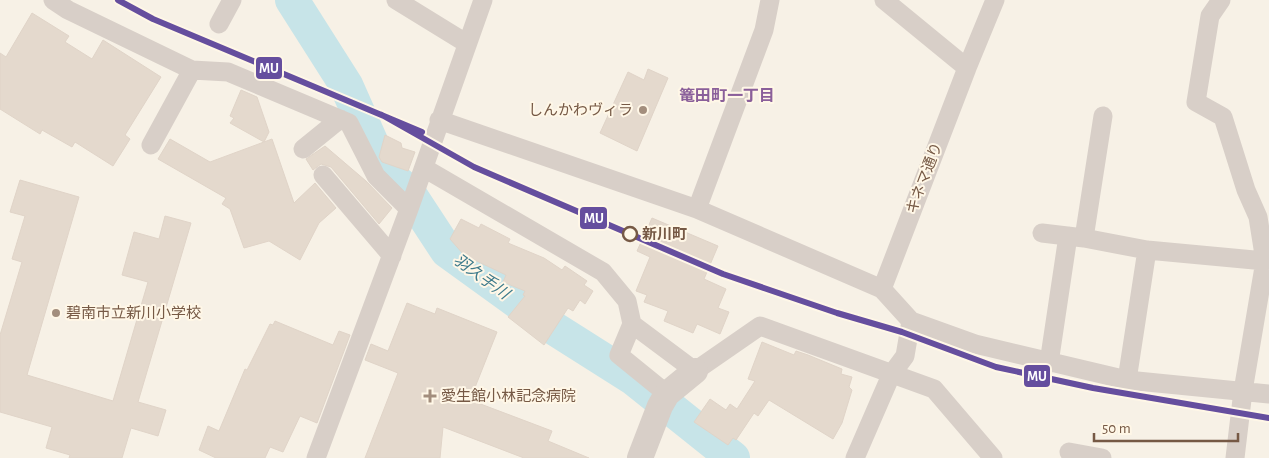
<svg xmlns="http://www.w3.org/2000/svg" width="1269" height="458" font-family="'Alegreya Sans','Noto Sans JP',sans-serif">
	<rect width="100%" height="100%" fill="#f7f1e6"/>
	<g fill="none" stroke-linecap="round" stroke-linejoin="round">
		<path stroke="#c7e4e8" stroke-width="34" d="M292,0L346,85L385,173L407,190L447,251L555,329L634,379L733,458"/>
	</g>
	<path fill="#e4d9cd" stroke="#e0d4c8" d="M32,13L69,36L65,42L92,59L103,40L161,77L125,135L130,139L113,166L75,142L72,147L42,130L40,134L0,109V53L6,57Z
		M648,69L668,78L637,151L600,133L628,72L644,80Z
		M241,90L257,97L269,132L264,142L230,123L234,118L230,116Z
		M385,135L401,143L402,148L415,152L408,171L382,162L379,157Z
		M170,139L210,162L272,139L294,203L315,183L336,208L319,223L300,260L269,241L244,248L230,209L222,204L226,198L158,159Z
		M325,146L366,181L392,208L379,224L331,167L321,164L313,170L306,159Z
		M20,180L79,197L27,375L113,401L148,282L122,275L134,232L159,239L165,216L191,223L138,402L166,410L158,436L131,428L122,458H69L70,455L46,448L52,427L0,412V335L22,262L12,259L25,216L10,212Z
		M652,218L718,246L704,279L726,289L718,308L729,312L720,334L697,324L693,333L664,321L668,311L644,302L647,295L636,291L650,257L637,251Z
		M461,219L479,228L481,224L510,239L508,243L544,258L562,270L565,266L587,281L584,285L593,291L585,304L580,300L573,311L568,308L544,345L508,317L525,296L523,295L525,291L503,282L506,275L464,255L450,239Z
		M407,303L435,314L437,308L497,332L470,400L552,431L548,441L589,458H524L443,427L440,458H365L398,373L365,360L371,344L388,351Z
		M275,321L333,345L339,331L350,335L317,423L300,416L283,452L270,447L265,458H216L199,450L208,426L219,431L245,369L247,370L270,324L273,325Z
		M762,342L794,355L796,351L808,355L842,369L841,374L852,377L849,387L852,390L842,423L833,439L769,400L758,416L754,413L736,440L733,438L728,445L694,422L710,399L726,410L730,404L737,409L755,381L748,379Z"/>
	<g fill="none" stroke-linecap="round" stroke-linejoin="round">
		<path stroke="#d8cfc8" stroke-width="19" d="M53,0L68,10L192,70L151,145
			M396,0L466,43
			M884,0L967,68
			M1221,0L1210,16L1196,102L1223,117L1246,190L1258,217L1265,261L1243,391L1235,458
			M219,24L232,0
			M192,70L228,72L349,123L376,176L409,209
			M439,120L697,209L882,289L911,321L905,356L891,375L855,458
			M303,149L340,119
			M424,168L603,272L627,301L632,324L619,355L667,394
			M323,175L392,256
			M697,209L764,30L770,0
			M1042,233L1084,238L1147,250L1265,261
			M1084,238L1103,116
			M882,289L967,68L995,0
			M911,321L975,344L1127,380L1269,394
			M632,324L695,371L760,326L934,389L993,458
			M1049,363L1068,236
			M1127,380L1147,250
			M1069,452L1102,458
			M316,458L409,209L483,0"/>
		<path stroke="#d8cfc8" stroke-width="26" d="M640,458L660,406L667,394L695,371"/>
		<defs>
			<path id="rail-1" d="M118,0L153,19L422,132
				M382,115L474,167L723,274L837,313L902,332L996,367L1093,388L1269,418"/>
		</defs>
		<use href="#rail-1" stroke="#fff7e7" stroke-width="10"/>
		<use href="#rail-1" stroke="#654e9e" stroke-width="6"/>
	</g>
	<g fill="#a38e7d" stroke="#fff7e7" stroke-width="2">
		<circle cx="643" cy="110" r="5"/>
		<circle cx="56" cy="313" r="5"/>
		<path d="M427.5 388.5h5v5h5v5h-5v5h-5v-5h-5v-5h5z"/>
	</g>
	<circle fill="#fff7e7" stroke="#765945" stroke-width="2.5" cx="630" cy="234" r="7"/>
	<g text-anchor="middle" stroke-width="4" stroke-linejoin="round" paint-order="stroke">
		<g font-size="15" fill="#765945" stroke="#fff7e7" text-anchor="start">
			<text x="633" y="115" text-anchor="end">しんかわヴィラ</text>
			<text x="66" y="318">碧南市立新川小学校</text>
			<text x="441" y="401">愛生館小林記念病院</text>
		</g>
		<g font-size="15" fill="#765945" stroke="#fff7e7">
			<text transform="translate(924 178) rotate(-69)" y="5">キネマ通り</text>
		</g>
		<g font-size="15" font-weight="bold" fill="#765945" stroke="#fff7e7" text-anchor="start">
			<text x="642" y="239">新川町</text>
		</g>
		<g font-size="16" font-weight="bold" fill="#8a5f9a" stroke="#fff7e7">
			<text x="727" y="101">篭田町一丁目</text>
		</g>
		<g font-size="16" font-style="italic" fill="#3c7a8b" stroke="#fff7e7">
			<text transform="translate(482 276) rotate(36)" y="6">羽久手川</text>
		</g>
	</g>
	<g stroke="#fff7e7" stroke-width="2">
		<rect x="255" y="56" width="28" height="24" rx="5" fill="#654e9e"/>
		<rect x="579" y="206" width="29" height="24" rx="5" fill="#654e9e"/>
		<rect x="1023" y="364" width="28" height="24" rx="5" fill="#654e9e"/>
	</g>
	<g font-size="14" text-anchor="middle" font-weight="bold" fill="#fff">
		<text x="269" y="73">MU</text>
		<text x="594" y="223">MU</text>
		<text x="1037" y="381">MU</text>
	</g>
	<path d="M1094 433v8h144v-8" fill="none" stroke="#765945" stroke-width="2.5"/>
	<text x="1102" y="433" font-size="15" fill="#765945" stroke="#fff7e7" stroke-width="4" paint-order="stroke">50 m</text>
</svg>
